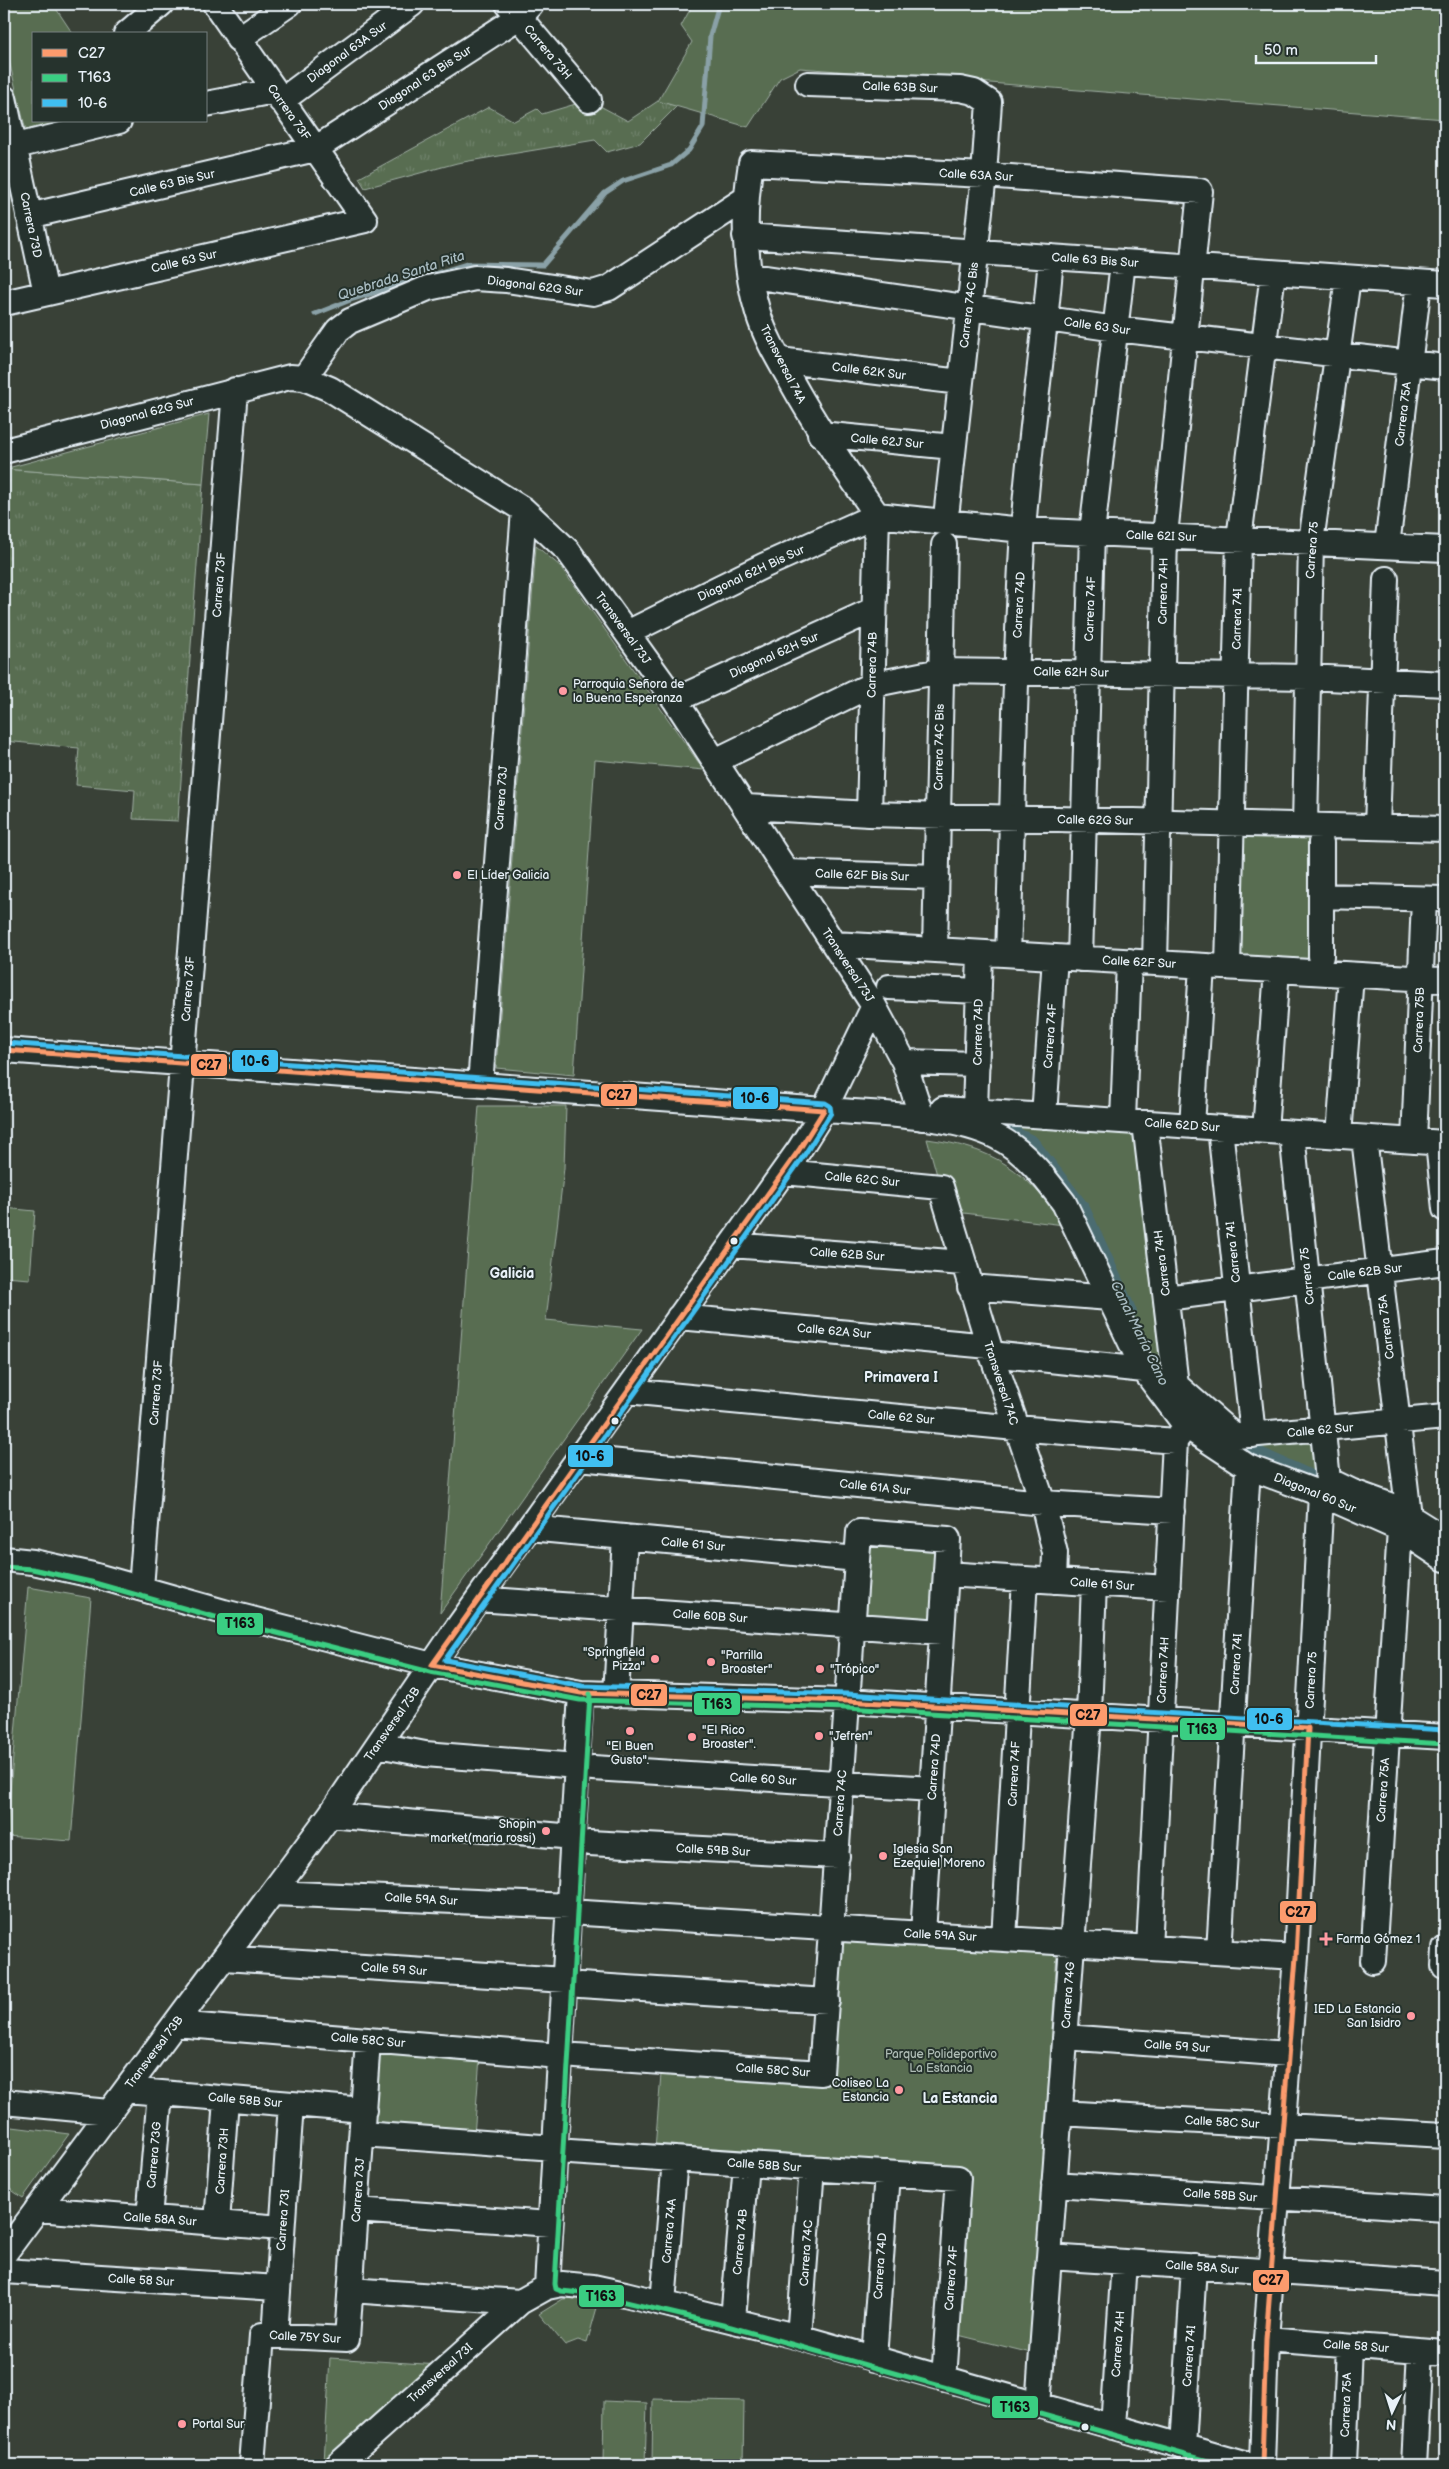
<svg xmlns="http://www.w3.org/2000/svg" width="1449" height="2469" font-family="'Balsamiq Sans',sans-serif">
	<defs>
		<pattern id="grass-tufts" width="24" height="20" patternUnits="userSpaceOnUse" patternTransform="scale(1.25)"><rect width="24" height="20" fill="#586d51"/><path d="M3 7l-1-3M5 7V3M7 7l1-3M15 17l-1-3M17 17v-4M19 17l1-3" fill="none" stroke="#70826b"/></pattern>
	</defs>
	<rect width="100%" height="100%" fill="#394137"/>
	<filter id="ink" filterUnits="userSpaceOnUse"><feTurbulence type="fractalNoise" baseFrequency=".02" numOctaves="2"/><feDisplacementMap in="SourceGraphic" scale="10" xChannelSelector="R" yChannelSelector="G"/><feConvolveMatrix kernelMatrix="1 2 1 2 8 2 1 2 1" color-interpolation-filters="sRGB"/></filter>
	<g filter="url(#ink)">
		<path fill="url(#grass-tufts)" stroke="#a0afa4" d="M589,100L628,121L658,101L677,106L640,143L607,152L595,140L457,163L365,188L359,178L489,107L514,121L537,109L542,114Z
			M4,469L203,484L178,821L133,819L135,790L76,785L79,748L4,741Z"/>
		<path fill="#586d51" stroke="#a0afa4" d="M4,4H53L73,34H34V121H77L26,131L4,40Z
			M693,4H1445V119L800,68L780,78L748,127L658,101L692,42L681,26Z
			M209,414L203,484L4,469Z
			M536,546L560,566L704,770L595,760L574,1075L496,1068Z
			M1238,834L1313,835L1312,959L1237,958Z
			M479,1106H566L564,1168L546,1320L642,1329L440,1613Z
			M990,1122L1136,1135L1172,1400L1151,1361L1082,1209L1031,1143Z
			M927,1139C994,1148 1026,1170 1064,1225L947,1211Z
			M4,1208L35,1211L30,1279L4,1277Z
			M1316,1436L1321,1483L1232,1443Z
			M868,1540L941,1546L934,1624L861,1618Z
			M28,1587L91,1598L71,1841L6,1836Z
			M840,1939L1057,1953L1031,2353L954,2334L966,2173L655,2149L661,2074L830,2085Z
			M374,2049L480,2057L474,2136L368,2128Z
			M4,2126L69,2134L23,2198L4,2185Z
			M572,2298L598,2304L587,2343L578,2340L565,2345L539,2314L563,2299Z
			M330,2358L440,2365L324,2463Z
			M653,2399L744,2401L743,2465H652Z
			M604,2401L647,2403L645,2465H603Z"/>
		<g fill="none" stroke-linecap="round" stroke-linejoin="round">
			<path stroke="#8aa1a7" stroke-width="5" d="M315,314L353,299L467,264L543,265L605,193L623,181L671,165L689,150L703,127L710,36L719,4"/>
			<path stroke="#4b6c71" stroke-width="16" d="M1001,1128L1031,1143L1082,1209L1129,1312
				M1222,1436L1232,1443L1327,1485"/>
			<defs>
				<path id="minor" d="M508,4L589,100
					M126,34L161,4
					M238,39L289,4
					M808,84L960,89L974,92L989,102L984,175L947,508
					M4,98L46,293
					M281,101L412,4
					M206,104L274,91
					M4,149L119,121
					M29,216L315,149L519,17L531,4
					M745,236C979,250 1212,268 1445,284
					M751,276L1116,329L1445,367
					M4,303L365,220L215,4
					M779,360L960,382
					M304,378L338,330L350,321L428,288L475,278L506,280L593,293L609,288L745,199
					M820,434L953,447
					M4,451L290,377L304,378L330,389L524,510L568,551L675,700L874,1006L904,1062L922,1118
					M877,515C846,471 817,428 791,381C779,360 765,337 758,313C743,264 743,213 751,163L984,175L1200,191L1165,536L1155,963
					M1387,546L1419,283
					M627,633L763,566L877,515L1023,530L1445,549
					M675,700L873,610
					M715,761L871,685L940,671L1308,677L1445,684
					M746,807L869,814L1445,829
					M869,814L877,515
					M1305,825L1311,542L1348,278
					M1377,827L1386,579
					M787,872L937,877
					M1321,896L1445,899
					M834,944L1445,980
					M935,950L944,545
					M1008,954C1013,813 1014,672 1023,532C1029,440 1044,349 1051,257
					M1321,956V843
					M1080,959L1092,533L1123,262
					M1228,967L1239,539L1273,273
					M889,987L979,991
					M4,1050L824,1110C875,1114 951,1114 997,1137C1024,1150 1046,1179 1064,1203L1144,1370L1186,1426L1248,1467L1321,1494L1400,1529L1445,1559
					M904,1062L977,1064
					M480,1085L524,510
					M943,1109L1445,1143
					M975,1111L980,953
					M1044,1116L1055,957
					M1123,1121L1129,961
					M1145,1123L1176,1385L1234,1436
					M1192,1126L1202,966
					M1220,1128L1253,1435
					M1265,1131L1277,970
					M1292,1133L1328,1480L1353,1492L1392,1506L1432,1531
					M1339,1136L1351,975
					M1364,1138L1409,1516
					M1414,1141L1424,899
					M1438,1143L1445,1209
					M784,1172L941,1187L989,1346L1043,1503L1055,1553L1054,1581
					M731,1245L963,1263
					M970,1287L1110,1298
					M1166,1298L1445,1262
					M679,1317L989,1346
					M991,1354L1144,1370
					M627,1391L1016,1428L1175,1441
					M1237,1436L1445,1417
					M579,1458L1043,1503L1172,1511
					M529,1528L857,1559
					M4,1559L33,1562L93,1575L224,1612L432,1665L581,1693L847,1701L1445,1737
					M946,1574L1168,1588
					M141,1588L235,390
					M478,1599L942,1632
					M616,1695L625,1537
					M378,1745L425,1754L577,1766
					M593,1768L932,1789
					M330,1815L573,1837
					M589,1843L837,1856
					M273,1893L569,1906
					M584,1913L1296,1957
					M1004,1939L1025,1579
					M1149,1948L1175,1441L1184,1429
					M1219,1952L1248,1467
					M224,1958L565,1980
					M1373,1961L1400,1529
					M1444,1966L1445,1949
					M580,1985L827,2001
					M175,2024L560,2056
					M1065,2037L1288,2054
					M576,2056L821,2073L859,1532L948,1539L923,1934
					M126,2090L364,2110
					M4,2102L109,2112
					M1060,2113L1445,2135
					M362,2134L555,2148
					M570,2152L958,2178L944,2379
					M1054,2184L1445,2209
					M37,2209L282,2228
					M356,2210L550,2224
					M149,2218L160,2093
					M217,2223L226,2099
					M4,2254L330,1815L453,1634L799,1150L824,1110L874,1006
					M1049,2257L1445,2283
					M4,2271L278,2288
					M547,2287L581,1693
					M351,2290L520,2302
					M663,2303L675,2159
					M733,2320L746,2164
					M275,2335L291,2104
					M799,2337L812,2168
					M1266,2339L1445,2353
					M874,2359L887,2173
					M1038,2406L1089,1715L1094,1583
					M1113,2427L1124,2262
					M1183,2447L1194,2266
					M252,2465L262,2335L347,2339L368,2040
					M338,2465L520,2302L547,2287L562,2284L593,2287L625,2294L799,2337L1248,2465
					M1262,2465L1266,2339L1296,1957L1321,1494
					M1344,2465L1349,2346
					M1414,2465L1420,2351"/>
			</defs>
			<use href="#minor" stroke="#e8f1f8" stroke-width="28"/>
			<use href="#minor" stroke="#26332d" stroke-width="24"/>
			<defs>
				<path id="bus-1" d="M4,1050L824,1110
					M432,1665L581,1693L847,1701L1308,1728
					M432,1665L799,1150L824,1110
					M1262,2465L1266,2339L1296,1957L1308,1728"/>
				<path id="bus-2" d="M4,1567L32,1569L91,1582L222,1619L430,1672L580,1700L847,1708L1445,1744
					M590,1694L555,2284L556,2289L561,2291L592,2294L731,2327L1221,2465"/>
				<path id="bus-3" d="M5,1043L825,1103L830,1106L831,1113L805,1154L445,1660L582,1686L847,1694L1445,1730"/>
			</defs>
			<use href="#bus-1" stroke="#26332d" stroke-width="9"/>
			<use href="#bus-2" stroke="#26332d" stroke-width="9"/>
			<use href="#bus-3" stroke="#26332d" stroke-width="9"/>
			<use href="#bus-1" stroke="#fc9b6d" stroke-width="5"/>
			<use href="#bus-2" stroke="#3ace82" stroke-width="5"/>
			<use href="#bus-3" stroke="#40bff1" stroke-width="5"/>
		</g>
	</g>
	<g fill="#ff9aa2" stroke="#26332d" stroke-width="2">
		<circle cx="563" cy="691" r="5"/>
		<circle cx="457" cy="875" r="5"/>
		<circle cx="655" cy="1659" r="5"/>
		<circle cx="711" cy="1662" r="5"/>
		<circle cx="820" cy="1669" r="5"/>
		<circle cx="630" cy="1731" r="5"/>
		<circle cx="819" cy="1736" r="5"/>
		<circle cx="692" cy="1737" r="5"/>
		<circle cx="546" cy="1831" r="5"/>
		<circle cx="883" cy="1856" r="5"/>
		<path d="M1323.5 1931.5h5v5h5v5h-5v5h-5v-5h-5v-5h5z"/>
		<circle cx="1411" cy="2016" r="5"/>
		<circle cx="899" cy="2090" r="5"/>
		<circle cx="182" cy="2424" r="5"/>
	</g>
	<g fill="#e8f1f8" stroke="#26332d" stroke-width="2">
		<circle cx="734" cy="1241" r="4.5"/>
		<circle cx="615" cy="1421" r="4.5"/>
		<circle cx="1085" cy="2427" r="4.5"/>
	</g>
	<g text-anchor="middle" stroke-width="4" stroke-linejoin="round" paint-order="stroke">
		<g font-size="12" fill="#e8f1f8" stroke="#26332d">
			<text transform="translate(347 52) rotate(-36)" y="4">Diagonal 63A Sur</text>
			<text transform="translate(548 52) rotate(50)" y="4">Carrera 73H</text>
			<text transform="translate(425 78) rotate(-33)" y="4">Diagonal 63 Bis Sur</text>
			<text transform="translate(900 87) rotate(2)" y="4">Calle 63B Sur</text>
			<text transform="translate(289 112) rotate(55)" y="4">Carrera 73F</text>
			<text transform="translate(976 175) rotate(3)" y="4">Calle 63A Sur</text>
			<text transform="translate(172 183) rotate(-13)" y="4">Calle 63 Bis Sur</text>
			<text transform="translate(31 225) rotate(78)" y="4">Carrera 73D</text>
			<text transform="translate(1095 260) rotate(4)" y="4">Calle 63 Bis Sur</text>
			<text transform="translate(184 261) rotate(-13)" y="4">Calle 63 Sur</text>
			<text transform="translate(535 286) rotate(7)" y="4">Diagonal 62G Sur</text>
			<text transform="translate(969 305) rotate(-83)" y="4">Carrera 74C Bis</text>
			<text transform="translate(1097 326) rotate(8)" y="4">Calle 63 Sur</text>
			<text transform="translate(783 364) rotate(63)" y="4">Transversal 74A</text>
			<text transform="translate(869 371) rotate(7)" y="4">Calle 62K Sur</text>
			<text transform="translate(147 413) rotate(-15)" y="4">Diagonal 62G Sur</text>
			<text transform="translate(1403 414) rotate(-83)" y="4">Carrera 75A</text>
			<text transform="translate(887 441) rotate(5)" y="4">Calle 62J Sur</text>
			<text transform="translate(1161 536) rotate(2)" y="4">Calle 62I Sur</text>
			<text transform="translate(1312 550) rotate(-86)" y="4">Carrera 75</text>
			<text transform="translate(751 573) rotate(-25)" y="4">Diagonal 62H Bis Sur</text>
			<text transform="translate(219 585) rotate(-86)" y="4">Carrera 73F</text>
			<text transform="translate(1163 591) rotate(-89)" y="4">Carrera 74H</text>
			<text transform="translate(1019 605) rotate(-87)" y="4">Carrera 74D</text>
			<text transform="translate(1090 609) rotate(-88)" y="4">Carrera 74F</text>
			<text transform="translate(1237 619) rotate(-89)" y="4">Carrera 74I</text>
			<text transform="translate(623 628) rotate(54)" y="4">Transversal 73J</text>
			<text transform="translate(774 655) rotate(-24)" y="4">Diagonal 62H Sur</text>
			<text transform="translate(872 665) rotate(-89)" y="4">Carrera 74B</text>
			<text transform="translate(1071 672) rotate(1)" y="4">Calle 62H Sur</text>
			<text transform="translate(939 747) rotate(-89)" y="4">Carrera 74C Bis</text>
			<text transform="translate(501 798) rotate(-86)" y="4">Carrera 73J</text>
			<text transform="translate(1095 820) rotate(1)" y="4">Calle 62G Sur</text>
			<text transform="translate(862 875) rotate(2)" y="4">Calle 62F Bis Sur</text>
			<text transform="translate(1139 962) rotate(3)" y="4">Calle 62F Sur</text>
			<text transform="translate(848 965) rotate(57)" y="4">Transversal 73J</text>
			<text transform="translate(188 989) rotate(-86)" y="4">Carrera 73F</text>
			<text transform="translate(1419 1020) rotate(-88)" y="4">Carrera 75B</text>
			<text transform="translate(978 1032) rotate(-89)" y="4">Carrera 74D</text>
			<text transform="translate(1050 1036) rotate(-86)" y="4">Carrera 74F</text>
			<text transform="translate(1182 1125) rotate(4)" y="4">Calle 62D Sur</text>
			<text transform="translate(862 1179) rotate(5)" y="4">Calle 62C Sur</text>
			<text transform="translate(1233 1252) rotate(-96)" y="4">Carrera 74I</text>
			<text transform="translate(847 1254) rotate(4)" y="4">Calle 62B Sur</text>
			<text transform="translate(1162 1263) rotate(-97)" y="4">Carrera 74H</text>
			<text transform="translate(1365 1272) rotate(-7)" y="4">Calle 62B Sur</text>
			<text transform="translate(1307 1276) rotate(-96)" y="4">Carrera 75</text>
			<text transform="translate(1386 1327) rotate(-97)" y="4">Carrera 75A</text>
			<text transform="translate(834 1331) rotate(5)" y="4">Calle 62A Sur</text>
			<text transform="translate(1001 1383) rotate(72)" y="4">Transversal 74C</text>
			<text transform="translate(156 1393) rotate(-86)" y="4">Carrera 73F</text>
			<text transform="translate(901 1417) rotate(5)" y="4">Calle 62 Sur</text>
			<text transform="translate(1320 1430) rotate(-5)" y="4">Calle 62 Sur</text>
			<text transform="translate(875 1487) rotate(6)" y="4">Calle 61A Sur</text>
			<text transform="translate(1315 1493) rotate(22)" y="4">Diagonal 60 Sur</text>
			<text transform="translate(693 1544) rotate(5)" y="4">Calle 61 Sur</text>
			<text transform="translate(1102 1584) rotate(4)" y="4">Calle 61 Sur</text>
			<text transform="translate(710 1616) rotate(4)" y="4">Calle 60B Sur</text>
			<text transform="translate(1236 1664) rotate(-87)" y="4">Carrera 74I</text>
			<text transform="translate(1163 1670) rotate(-87)" y="4">Carrera 74H</text>
			<text transform="translate(1311 1680) rotate(-87)" y="4">Carrera 75</text>
			<text transform="translate(392 1724) rotate(-55)" y="4">Transversal 73B</text>
			<text transform="translate(934 1767) rotate(-86)" y="4">Carrera 74D</text>
			<text transform="translate(1014 1774) rotate(-87)" y="4">Carrera 74F</text>
			<text transform="translate(763 1779) rotate(3)" y="4">Calle 60 Sur</text>
			<text transform="translate(1383 1790) rotate(-86)" y="4">Carrera 75A</text>
			<text transform="translate(840 1803) rotate(-86)" y="4">Carrera 74C</text>
			<text transform="translate(713 1850) rotate(3)" y="4">Calle 59B Sur</text>
			<text transform="translate(421 1899) rotate(3)" y="4">Calle 59A Sur</text>
			<text transform="translate(940 1935) rotate(3)" y="4">Calle 59A Sur</text>
			<text transform="translate(394 1969) rotate(4)" y="4">Calle 59 Sur</text>
			<text transform="translate(1068 1995) rotate(-86)" y="4">Carrera 74G</text>
			<text transform="translate(368 2040) rotate(5)" y="4">Calle 58C Sur</text>
			<text transform="translate(1177 2046) rotate(4)" y="4">Calle 59 Sur</text>
			<text transform="translate(154 2052) rotate(-53)" y="4">Transversal 73B</text>
			<text transform="translate(773 2070) rotate(4)" y="4">Calle 58C Sur</text>
			<text transform="translate(245 2100) rotate(5)" y="4">Calle 58B Sur</text>
			<text transform="translate(1222 2122) rotate(3)" y="4">Calle 58C Sur</text>
			<text transform="translate(154 2155) rotate(-85)" y="4">Carrera 73G</text>
			<text transform="translate(222 2161) rotate(-86)" y="4">Carrera 73H</text>
			<text transform="translate(764 2165) rotate(4)" y="4">Calle 58B Sur</text>
			<text transform="translate(358 2190) rotate(-86)" y="4">Carrera 73J</text>
			<text transform="translate(1220 2195) rotate(4)" y="4">Calle 58B Sur</text>
			<text transform="translate(160 2219) rotate(4)" y="4">Calle 58A Sur</text>
			<text transform="translate(283 2220) rotate(-86)" y="4">Carrera 73I</text>
			<text transform="translate(669 2231) rotate(-85)" y="4">Carrera 74A</text>
			<text transform="translate(740 2242) rotate(-85)" y="4">Carrera 74B</text>
			<text transform="translate(806 2253) rotate(-86)" y="4">Carrera 74C</text>
			<text transform="translate(880 2266) rotate(-86)" y="4">Carrera 74D</text>
			<text transform="translate(1202 2267) rotate(4)" y="4">Calle 58A Sur</text>
			<text transform="translate(951 2278) rotate(-86)" y="4">Carrera 74F</text>
			<text transform="translate(141 2280) rotate(3)" y="4">Calle 58 Sur</text>
			<text transform="translate(305 2337) rotate(3)" y="4">Calle 75Y Sur</text>
			<text transform="translate(1118 2344) rotate(-86)" y="4">Carrera 74H</text>
			<text transform="translate(1356 2346) rotate(4)" y="4">Calle 58 Sur</text>
			<text transform="translate(1189 2356) rotate(-86)" y="4">Carrera 74I</text>
			<text transform="translate(440 2373) rotate(-42)" y="4">Transversal 73I</text>
			<text transform="translate(1346 2405) rotate(-88)" y="4">Carrera 75A</text>
		</g>
		<g font-size="12" fill="#e8f1f8" stroke="#26332d" text-anchor="start">
			<text x="573" y="688">Parroquia Señora de<tspan x="573" dy="14">la Buena Esperanza</tspan></text>
			<text x="467" y="879">El Líder Galicia</text>
			<text x="645" y="1656" text-anchor="end">"Springfield<tspan x="645" dy="14">Pizza"</tspan></text>
			<text x="721" y="1659">"Parrilla<tspan x="721" dy="14">Broaster"</tspan></text>
			<text x="830" y="1673">"Trópico"</text>
			<text x="702" y="1734">"El Rico<tspan x="702" dy="14">Broaster".</tspan></text>
			<text x="829" y="1740">"Jefren"</text>
			<text x="630" y="1750" text-anchor="middle">"El Buen<tspan x="630" dy="14">Gusto".</tspan></text>
			<text x="536" y="1828" text-anchor="end">Shopin<tspan x="536" dy="14">market(maria rossi)</tspan></text>
			<text x="893" y="1853">Iglesia San<tspan x="893" dy="14">Ezequiel Moreno</tspan></text>
			<text x="1336" y="1943">Farma Gómez 1</text>
			<text x="1401" y="2013" text-anchor="end">IED La Estancia<tspan x="1401" dy="14">San Isidro</tspan></text>
			<text x="889" y="2087" text-anchor="end">Coliseo La<tspan x="889" dy="14">Estancia</tspan></text>
			<text x="192" y="2428">Portal Sur</text>
		</g>
		<g font-size="12" fill="#aebcb5" stroke="#26332d">
			<text x="941" y="2058">Parque Polideportivo<tspan x="941" dy="14">La Estancia</tspan></text>
		</g>
		<g font-size="14" font-style="italic" fill="#a9bcc2" stroke="#26332d">
			<text transform="translate(401 275) rotate(-18)" y="5">Quebrada Santa Rita</text>
			<text transform="translate(1140 1333) rotate(64)" y="5">Canal María Cano</text>
		</g>
		<g font-size="14" font-weight="bold" fill="#e8f1f8" stroke="#26332d">
			<text x="512" y="1278">Galicia</text>
			<text x="901" y="1382">Primavera I</text>
			<text x="960" y="2103">La Estancia</text>
		</g>
	</g>
	<g stroke="#26332d" stroke-width="2">
		<rect x="231" y="1049" width="48" height="24" rx="5" fill="#40bff1"/>
		<rect x="190" y="1053" width="38" height="24" rx="5" fill="#fc9b6d"/>
		<rect x="600" y="1083" width="38" height="24" rx="5" fill="#fc9b6d"/>
		<rect x="732" y="1086" width="47" height="24" rx="5" fill="#40bff1"/>
		<rect x="567" y="1444" width="47" height="24" rx="5" fill="#40bff1"/>
		<rect x="216" y="1612" width="48" height="24" rx="5" fill="#3ace82"/>
		<rect x="630" y="1683" width="38" height="24" rx="5" fill="#fc9b6d"/>
		<rect x="693" y="1692" width="48" height="24" rx="5" fill="#3ace82"/>
		<rect x="1069" y="1703" width="39" height="24" rx="5" fill="#fc9b6d"/>
		<rect x="1246" y="1707" width="47" height="24" rx="5" fill="#40bff1"/>
		<rect x="1179" y="1717" width="47" height="24" rx="5" fill="#3ace82"/>
		<rect x="1279" y="1900" width="38" height="24" rx="5" fill="#fc9b6d"/>
		<rect x="1252" y="2269" width="38" height="24" rx="5" fill="#fc9b6d"/>
		<rect x="578" y="2284" width="47" height="24" rx="5" fill="#3ace82"/>
		<rect x="991" y="2395" width="48" height="24" rx="5" fill="#3ace82"/>
	</g>
	<g font-size="14" text-anchor="middle" font-weight="bold" fill="#111">
		<text x="255" y="1066">10-6</text>
		<text x="209" y="1070">C27</text>
		<text x="619" y="1100">C27</text>
		<text x="755" y="1103">10-6</text>
		<text x="590" y="1461">10-6</text>
		<text x="240" y="1628">T163</text>
		<text x="649" y="1700">C27</text>
		<text x="717" y="1709">T163</text>
		<text x="1088" y="1720">C27</text>
		<text x="1269" y="1724">10-6</text>
		<text x="1202" y="1734">T163</text>
		<text x="1298" y="1917">C27</text>
		<text x="1271" y="2285">C27</text>
		<text x="601" y="2301">T163</text>
		<text x="1015" y="2412">T163</text>
	</g>
	<rect width="1449" height="2469" fill="none" stroke="#26332d" stroke-width="20"/>
	<rect x="10" y="10" width="1429" height="2449" fill="none" stroke="#e8f1f8" stroke-width="2" filter="url(#ink)"/>
	<rect x="32" y="32" width="175" height="90" fill="#26332d" stroke="#747f7e"/>
	<rect x="42" y="49" width="25" height="8" fill="#fc9b6d" stroke="#747f7e"/>
	<text x="78" y="58" font-size="15" fill="#e8f1f8">C27</text>
	<rect x="42" y="74" width="25" height="8" fill="#3ace82" stroke="#747f7e"/>
	<text x="78" y="82" font-size="15" fill="#e8f1f8">T163</text>
	<rect x="42" y="99" width="25" height="8" fill="#40bff1" stroke="#747f7e"/>
	<text x="78" y="108" font-size="15" fill="#e8f1f8">10-6</text>
	<g transform="translate(1392 2412) rotate(184)" stroke="#26332d" stroke-width="4" paint-order="stroke">
	<path d="M0-4L9 19L0 12L-9 19Z" fill="#e8f1f8"/>
	<text y="-8" font-size="14" font-weight="bold" text-anchor="middle" fill="#e8f1f8">N</text>
	</g>
	<path d="M1256 55v8h120v-8" fill="none" stroke="#e8f1f8" stroke-width="2.5"/>
	<text x="1264" y="55" font-size="15" fill="#e8f1f8" stroke="#26332d" stroke-width="4" paint-order="stroke">50 m</text>
</svg>
